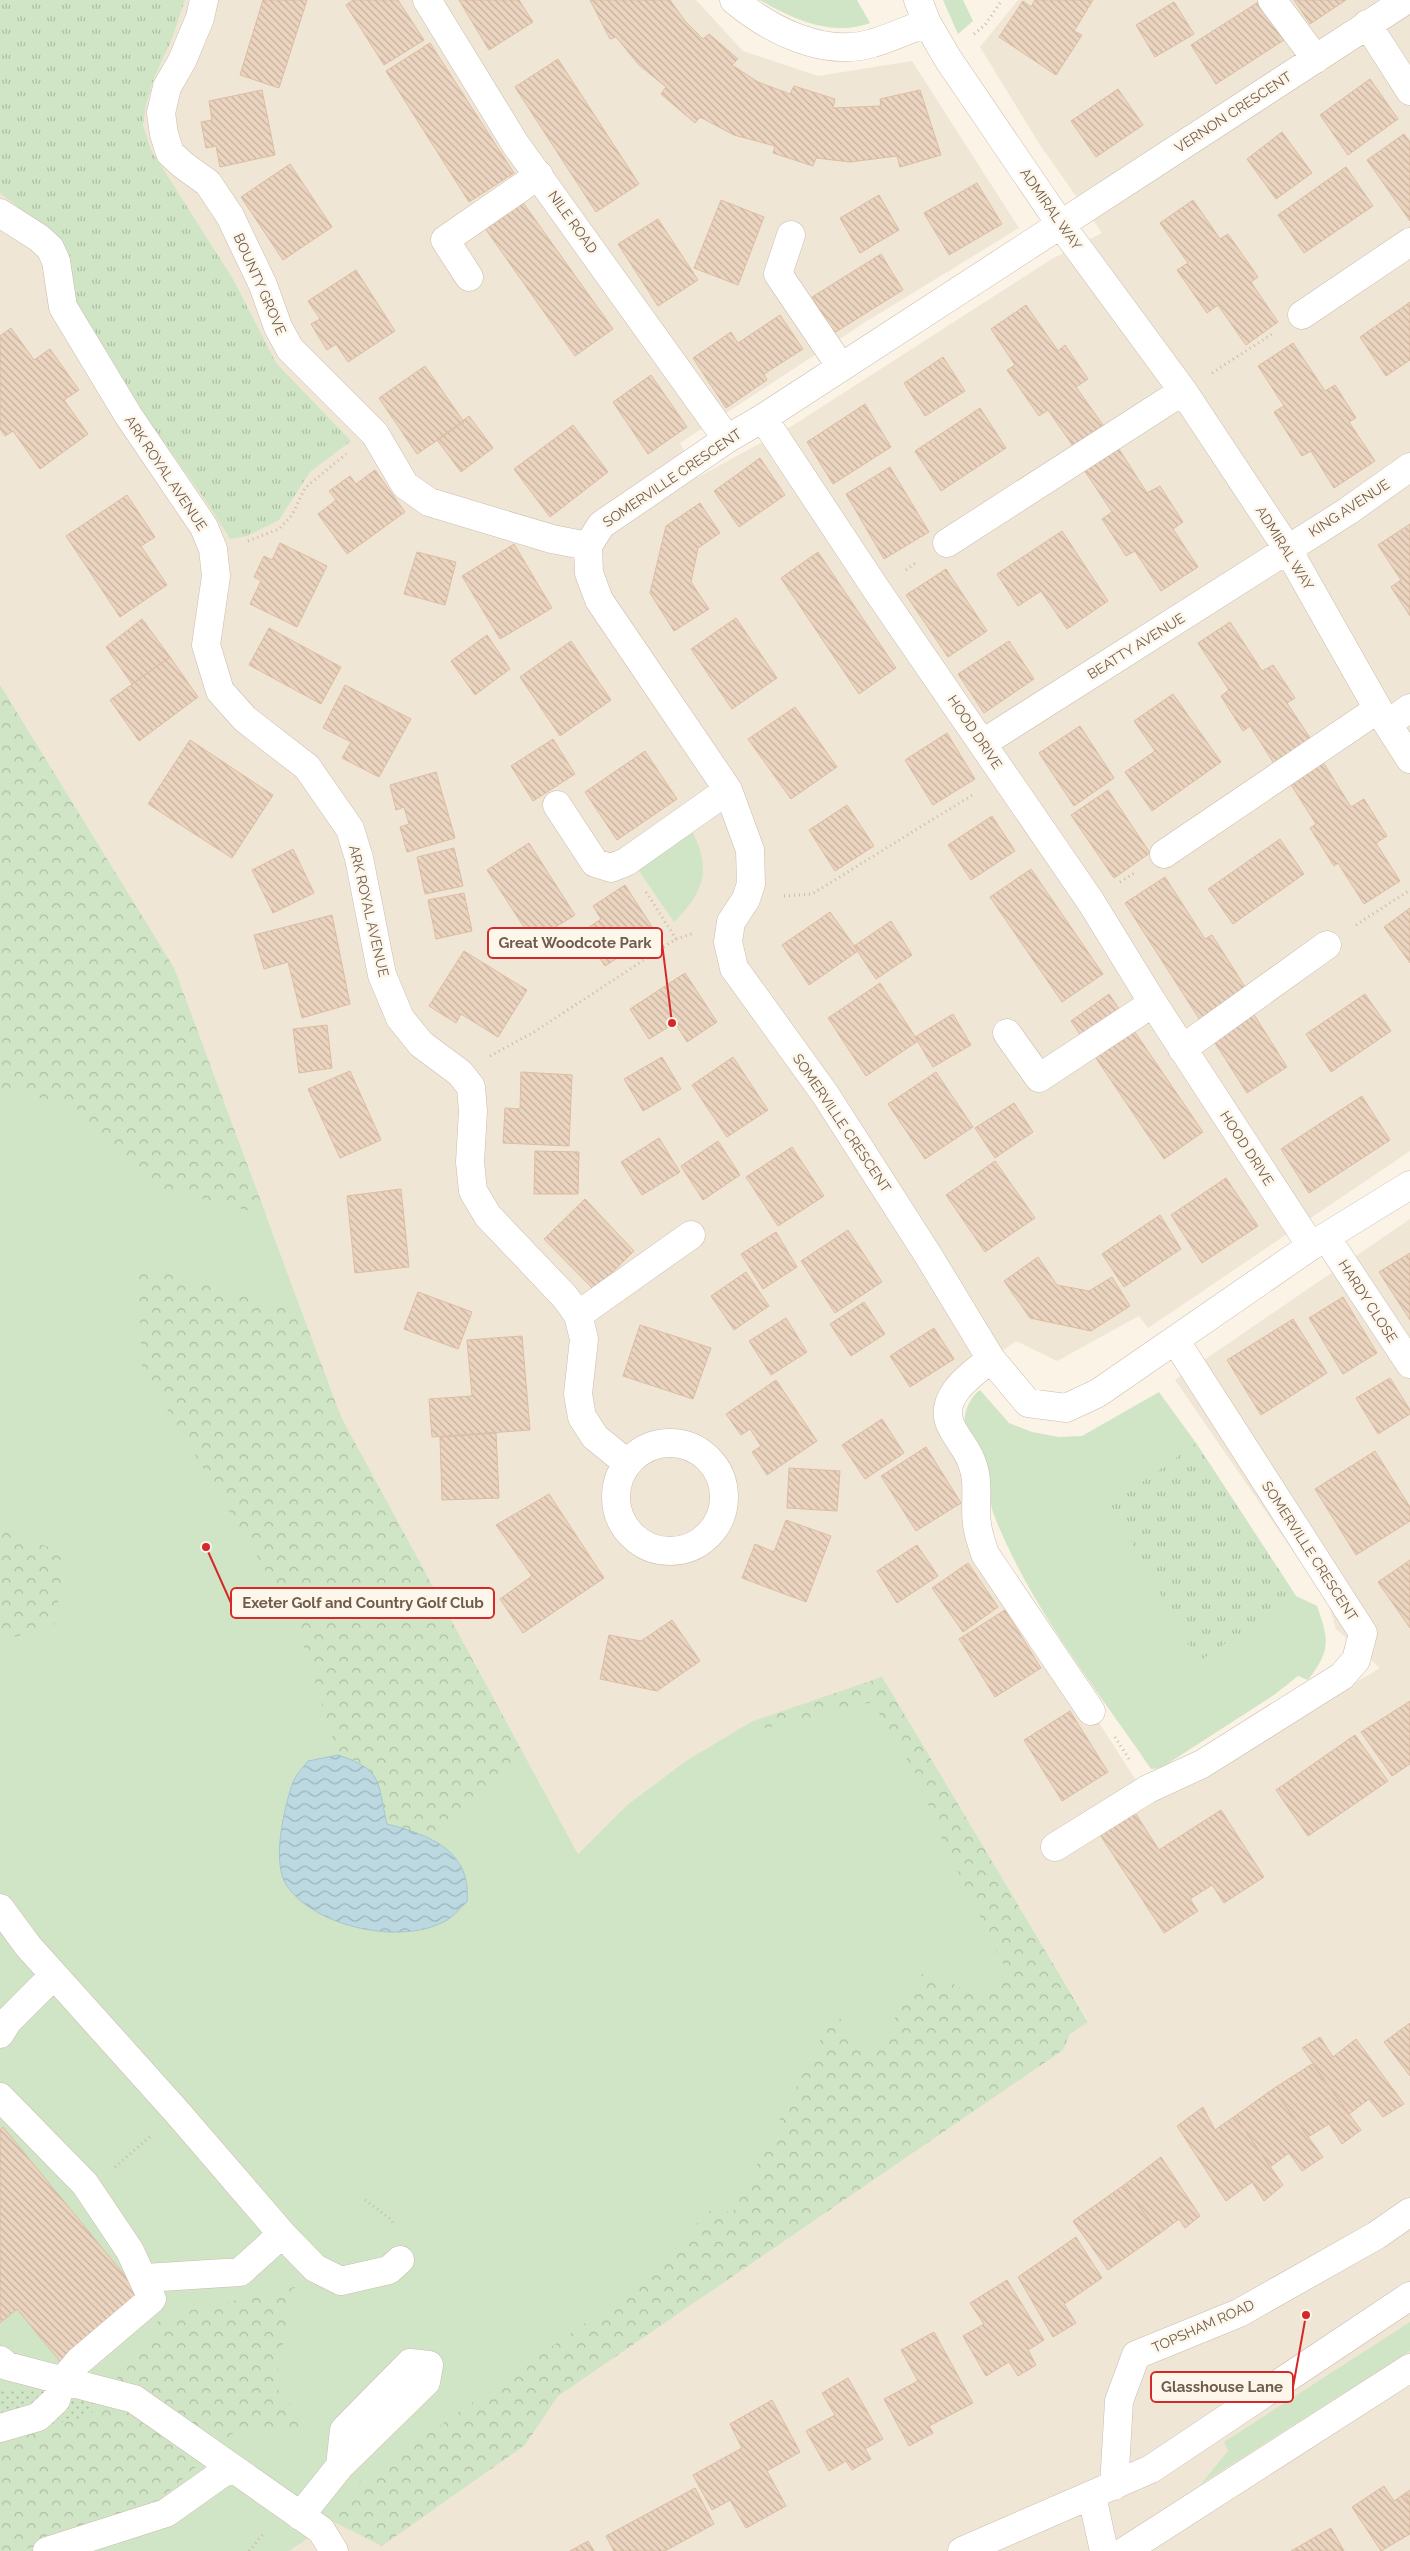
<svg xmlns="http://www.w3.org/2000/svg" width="1410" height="2551" font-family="Raleway,sans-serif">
	<defs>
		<pattern id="forest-crowns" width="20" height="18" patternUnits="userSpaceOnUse" patternTransform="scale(1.25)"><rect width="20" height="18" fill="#d0e5c6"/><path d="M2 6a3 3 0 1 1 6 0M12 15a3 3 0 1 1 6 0" fill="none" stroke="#adbda3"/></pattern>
		<pattern id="park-tufts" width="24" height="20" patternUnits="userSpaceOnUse" patternTransform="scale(1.25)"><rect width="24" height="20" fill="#d0e5c6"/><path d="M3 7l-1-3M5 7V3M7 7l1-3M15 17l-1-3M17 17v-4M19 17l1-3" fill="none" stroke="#adbda3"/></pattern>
		<pattern id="garden-dots" width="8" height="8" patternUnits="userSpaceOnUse" patternTransform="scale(1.25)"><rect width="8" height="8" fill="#d0e5c6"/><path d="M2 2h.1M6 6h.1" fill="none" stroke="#adbda3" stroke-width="1.8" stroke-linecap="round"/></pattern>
		<pattern id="water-waves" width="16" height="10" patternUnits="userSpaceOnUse" patternTransform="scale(1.25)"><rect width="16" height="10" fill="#bcd9e1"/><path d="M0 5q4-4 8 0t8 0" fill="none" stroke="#9db3b9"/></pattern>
		<pattern id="building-back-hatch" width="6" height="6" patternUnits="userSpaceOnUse" patternTransform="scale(1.25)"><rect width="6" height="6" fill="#ecd5c0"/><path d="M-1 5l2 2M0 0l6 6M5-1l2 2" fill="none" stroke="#c4b09e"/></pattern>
	</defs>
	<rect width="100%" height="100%" fill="#faf3e6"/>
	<path fill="#f0e6d5" d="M0,0H696L743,51L818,76L912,61L1019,228L867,321L680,443L698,477L792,426L1052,259L1102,233L1040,145L980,47L1018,0H1410V1151L1148,1328L1139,1316L1057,1361L1016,1341L940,1397L996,1545L1080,1693L1151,1804L1380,1668L1336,1629L1328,1602L1175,1380L1410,1219V2551H289L1088,2021L882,1678L626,1806L578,1854L341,1417L174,968L0,685Z"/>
	<path fill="#d0e5c6" d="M760,0H857L870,23C833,37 792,19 760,0Z
		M943,0H963L973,21L958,34Z
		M0,685L174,968L341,1417L578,1854L626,1806L686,1761L751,1722L882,1677L1088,2022L289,2551H0Z
		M693,833C712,871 703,893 674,922L637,868Z
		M980,1390L1009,1423L1032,1432L1059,1437L1082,1436L1159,1392L1196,1443L1296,1596L1317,1606C1329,1640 1331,1650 1308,1680L1298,1676L1274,1695L1161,1768L1151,1769C1096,1688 1030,1607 994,1515C987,1497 992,1475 984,1456C980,1445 967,1434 965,1423C963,1412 971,1396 980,1390Z
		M1410,2322V2351L1201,2484L1228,2451L1224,2442Z"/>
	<path fill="url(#forest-crowns)" d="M0,685L174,968L266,1215L142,1183L74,1105L3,1091L0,1083Z
		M138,1265L302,1313L341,1417L524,1755L433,1841L387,1824C378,1782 383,1770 338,1755L295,1619L142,1368Z
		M0,1527L65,1554L55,1624L0,1642Z
		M882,1677L1080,2009L1063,2050L558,2396L525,2445L382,2546L334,2522L351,2488L645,2281L708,2211L733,2212L835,2011L868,2062L924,1971L982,1997L1009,1976L934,1823L922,1784L872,1702L766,1728L751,1722Z
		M295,2287L274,2385L311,2427L231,2434L146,2513L19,2551L0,2550V2436L90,2416L161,2317Z"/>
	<path fill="url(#park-tufts)" d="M0,0H185L171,41L154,78L146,105L143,125L151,150L233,279L276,363L351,441L310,472L279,520L247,536L230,539L210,507L106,360L86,325L70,289L61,240L0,193Z
		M1196,1443L1296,1596L1198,1662L1111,1505Z"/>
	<path fill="url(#garden-dots)" d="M60,2387L105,2392L90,2416L0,2436V2388L12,2391Z"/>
	<path fill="url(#water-waves)" stroke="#a4c7d1" d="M338,1755C384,1770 377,1782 387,1824C430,1835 472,1851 467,1902C461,1907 454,1916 447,1920C404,1946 316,1928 287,1886C271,1863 284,1808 293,1782C296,1775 303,1767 308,1761Z"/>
	<path fill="url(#building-back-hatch)" stroke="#ddbda3" d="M263,0H307L279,88L240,75Z
		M353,0H398L424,40L384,65L346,5Z
		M459,0H519L533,22L489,50Z
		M590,0H670L685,21L703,39L709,34L738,59L732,65L758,82L790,94L794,86L835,99L833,108L881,106L880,99L920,90L941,155L900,167L897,156L850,162L816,158L813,166L773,153L775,146L734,135L700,117L695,123L661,94L666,87L639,65L616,37L610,39Z
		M1035,0H1093L1074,31L1082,35L1056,75L999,37L1023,1L1031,7Z
		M1294,0H1346L1310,24Z
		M1260,1L1284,40L1216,84L1191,45Z
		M1174,2L1194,34L1155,57L1136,25Z
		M430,43L514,173L469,202L386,71Z
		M558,59L639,184L596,212L515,87Z
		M1370,79L1398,119L1348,155L1320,115Z
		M1118,89L1143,125L1096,157L1071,121Z
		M262,90L275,155L220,167L216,146L206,148L201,122L212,120L209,101Z
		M1282,132L1312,173L1276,199L1247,159Z
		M1404,134L1410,142V221L1367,160Z
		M290,164L332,227L283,260L241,197Z
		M1346,167L1373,206L1304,253L1278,215Z
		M977,183L1002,224L949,255L924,213Z
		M879,195L899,230L860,253L840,218Z
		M519,197L613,329L575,356L482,224Z
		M721,200L764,217L738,285L694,268Z
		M1193,200L1220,239L1228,234L1258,277L1251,282L1278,322L1246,345L1218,305L1207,313L1177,270L1188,263L1160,223Z
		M658,219L698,280L658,306L618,244Z
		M881,254L903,290L834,333L812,297Z
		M356,270L395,331L348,362L336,344L327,350L311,324L320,319L308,301Z
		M1410,302V360L1386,376L1360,337Z
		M1026,305L1058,351L1065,345L1088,379L1076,387L1103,425L1073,446L1048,410L1039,416L1007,370L1015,365L991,329Z
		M780,315L803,349L764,374L767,380L726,408L693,358L731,332L738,343Z
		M11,328L34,360L50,349L79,390L64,400L88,434L40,469L13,431L5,436L0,429V336Z
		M1293,343L1325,391L1335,385L1356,418L1349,422L1375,461L1334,488L1311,451L1302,456L1274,412L1284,406L1258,366Z
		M943,357L965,391L925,416L904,383Z
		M425,366L464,422L417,454L379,398Z
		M651,375L687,427L648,454L613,402Z
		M865,404L891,447L833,484L807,442Z
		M980,408L1006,448L941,491L915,451Z
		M469,416L493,448L461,472L437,440Z
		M573,425L608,472L550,517L514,469Z
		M1117,446L1147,493L1160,486L1183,522L1173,529L1198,567L1161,591L1135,551L1126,556L1102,519L1112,512L1082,467Z
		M760,458L785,495L739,527L714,491Z
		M890,467L929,532L884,559L846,494Z
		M375,470L405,512L347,554L318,514L336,500L329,491L350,476L356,484Z
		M127,495L155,537L141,546L167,585L120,617L66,536Z
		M700,503L720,533L698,548L691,582L709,609L674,631L650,593L666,526Z
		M1410,524V616L1391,587L1401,580L1378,545Z
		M1062,531L1108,601L1067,629L1041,591L1018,606L997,574Z
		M280,543L327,566L297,627L250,604L261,581L254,577L264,556L272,560Z
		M514,544L552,608L500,639L462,576Z
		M417,552L456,562L445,605L404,594Z
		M818,552L896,668L859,694L781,578Z
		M946,569L987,631L948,657L906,595Z
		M736,618L777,678L732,709L691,649Z
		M142,619L170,657L132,684L106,647Z
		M1230,622L1262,671L1273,665L1295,698L1287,703L1312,741L1275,765L1250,726L1243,731L1221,696L1229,690L1198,643Z
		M269,628L341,667L321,704L249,665Z
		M487,635L510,669L475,695L451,661Z
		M571,641L611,700L560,736L520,677Z
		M1009,641L1034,679L984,713L958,674Z
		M170,657L198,697L139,741L110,700Z
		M345,685L411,719L379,777L342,758L351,742L323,728Z
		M1173,694L1221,762L1152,811L1125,772L1155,751L1134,721Z
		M795,707L837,767L791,799L748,739Z
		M1080,726L1114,778L1074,806L1039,753Z
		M947,733L975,779L933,805L905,760Z
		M553,739L575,774L533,801L511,766Z
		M190,740L273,795L232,858L148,804Z
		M645,751L677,799L617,840L585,792Z
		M1323,762L1351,807L1364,799L1387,836L1376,843L1400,881L1364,904L1338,863L1334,866L1310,828L1316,824L1290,783Z
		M436,772L455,838L407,852L400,827L409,824L404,807L396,810L390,785Z
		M1108,790L1150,853L1114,878L1071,815Z
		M847,805L874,846L835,871L809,830Z
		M992,816L1015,851L971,880L948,845Z
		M1280,839L1304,874L1233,924L1208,889Z
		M529,843L575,915L533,941L487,870Z
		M454,848L463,886L425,894L417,857Z
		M293,849L314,893L273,913L252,870Z
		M1031,869L1103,974L1062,1002L990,897Z
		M1165,877L1205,939L1212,935L1247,990L1200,1020L1125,903Z
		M625,885L656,933L605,966L582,932L601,919L593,906Z
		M464,893L472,931L436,939L428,900Z
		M1410,908V963L1384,927Z
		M830,912L858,951L809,985L782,945Z
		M332,915L350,1004L302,1018L288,962L264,969L254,935Z
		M891,921L912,955L876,979L854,946Z
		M464,951L527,990L498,1037L461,1014L456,1023L429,1006Z
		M685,973L717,1022L687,1042L675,1023L649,1039L630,1009Z
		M880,983L918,1041L866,1076L828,1018Z
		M1109,994L1203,1132L1164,1159L1071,1021Z
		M1365,994L1391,1031L1331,1072L1306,1034Z
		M1253,1013L1287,1067L1247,1093L1212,1038Z
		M953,1014L971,1045L933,1067L915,1037Z
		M327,1025L332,1068L299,1073L293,1029Z
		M662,1057L681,1089L643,1111L624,1079Z
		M733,1057L768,1110L727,1137L692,1085Z
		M350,1071L381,1140L340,1158L308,1089Z
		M521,1072L572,1075L569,1146L503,1143L505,1108L520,1109Z
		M936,1072L973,1127L925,1159L888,1104Z
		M1362,1096L1390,1140L1309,1193L1281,1149Z
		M1014,1103L1033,1132L995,1158L975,1128Z
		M659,1138L680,1172L642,1195L621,1162Z
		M718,1141L740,1175L703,1200L681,1166Z
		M792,1147L824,1196L778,1226L746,1177Z
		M535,1151L579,1152L578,1194H534Z
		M995,1161L1035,1218L985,1252L946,1195Z
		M1226,1178L1258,1226L1202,1263L1171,1215Z
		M401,1189L409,1267L355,1273L347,1196Z
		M585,1199L634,1251L594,1290L544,1239Z
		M1160,1215L1181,1249L1124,1287L1102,1254Z
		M848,1230L882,1282L835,1313L801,1261Z
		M776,1232L797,1267L763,1289L741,1254Z
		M1410,1253V1320L1379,1272Z
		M1038,1257L1057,1285L1089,1291L1112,1277L1130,1306L1091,1331L1030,1318L1004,1281Z
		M746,1272L769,1306L734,1330L711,1296Z
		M418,1292L472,1312L458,1349L404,1329Z
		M1343,1297L1377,1353L1343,1374L1309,1318Z
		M864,1302L885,1334L851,1356L830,1324Z
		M786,1318L807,1352L771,1375L749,1341Z
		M1293,1319L1327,1373L1261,1415L1227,1360Z
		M640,1325L711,1348L693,1399L623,1376Z
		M934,1328L954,1359L910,1387L890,1356Z
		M522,1336L530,1430L432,1437L429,1399L472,1396L467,1340Z
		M1390,1378L1410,1410V1414L1378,1434L1356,1398Z
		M776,1380L817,1441L767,1475L752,1452L761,1446L750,1429L741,1435L726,1414Z
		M882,1419L904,1453L865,1479L842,1445Z
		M496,1433L499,1498L442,1500L440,1437Z
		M926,1447L961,1503L916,1531L881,1476Z
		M1375,1451L1410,1507V1521L1356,1555L1315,1489Z
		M789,1468L840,1471L837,1511L787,1508Z
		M549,1494L604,1578L523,1633L500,1599L532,1576L496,1525Z
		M786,1520L831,1536L806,1602L742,1578L755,1544L774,1552Z
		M917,1545L938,1576L897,1603L877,1571Z
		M1410,1560V1628L1378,1582Z
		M968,1563L998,1607L963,1632L932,1588Z
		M1005,1610L1041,1668L995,1697L959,1639Z
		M672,1620L700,1661L657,1691L600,1679L609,1635L641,1641Z
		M1410,1701V1764L1392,1776L1361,1732Z
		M1070,1711L1108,1772L1062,1801L1024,1740Z
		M1355,1735L1388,1781L1308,1836L1276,1790Z
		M1132,1808L1159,1850L1221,1810L1264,1877L1224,1903L1212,1885L1190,1899L1198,1911L1164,1933L1097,1830Z
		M1410,2023V2076L1384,2042Z
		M1320,2037L1333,2057L1356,2039L1404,2104L1383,2117L1369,2099L1349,2114L1302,2048Z
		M1312,2064L1361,2130L1342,2144L1329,2124L1308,2137L1273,2089Z
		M1273,2089L1323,2157L1302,2171L1289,2153L1270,2167L1235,2116Z
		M1203,2107L1215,2130L1235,2116L1283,2185L1264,2201L1252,2182L1226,2201L1177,2126Z
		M3,2127L144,2299L63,2365L17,2309L0,2323V2130Z
		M1161,2157L1200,2216L1185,2228L1179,2219L1159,2234L1124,2185Z
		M1124,2185L1159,2234L1108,2270L1073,2221Z
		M1076,2237L1102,2278L1064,2304L1076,2323L1053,2337L1018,2277Z
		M1007,2280L1044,2340L1028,2350L1036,2365L1018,2376L1009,2362L986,2376L963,2336L984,2324L970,2303Z
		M934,2332L973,2403L929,2426L933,2433L909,2446L884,2399L918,2381L901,2350Z
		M848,2378L883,2439L865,2449L871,2459L852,2470L846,2461L829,2471L806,2431L835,2415L822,2393Z
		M772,2400L800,2452L767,2471L786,2506L746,2528L730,2500L712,2510L693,2475L742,2448L730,2424Z
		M1384,2486L1394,2501L1404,2494L1410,2504V2534L1381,2551L1352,2507Z
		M695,2488L714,2524L665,2551H614L606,2536Z
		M1410,2490V2504L1404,2494Z
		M1331,2528L1344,2551H1291Z
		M588,2541L594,2551H570Z"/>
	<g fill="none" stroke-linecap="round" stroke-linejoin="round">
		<defs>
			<path id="minor" d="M204,0L200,18L182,61L167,87L161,113L164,134L170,153L183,165L208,183L230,216L263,285L278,327L290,349L375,434L405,485L429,502L552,539L588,546
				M427,0L516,145L727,439
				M734,0C770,30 824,58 873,43C891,38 909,29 927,23
				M918,0L927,23L948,59L1061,225L1183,391L1287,548L1378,709L1410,759
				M1272,0L1316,59
				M1406,0L763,418L727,439L601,525L588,546L589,573L599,600L728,790L750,850L751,884L746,899L731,922L728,942L734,968L825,1094L928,1255L991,1359L1028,1403L1066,1408L1098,1393L1311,1246L1410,1185
				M1367,24L1410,91
				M0,213L39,238L50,248L56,261L63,307L128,415L204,527L213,549L216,576L206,645L220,691L245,719L307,767L350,829L359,858L382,975L400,1018L421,1044L460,1073L471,1087L473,1111L470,1162L473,1191L488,1216L565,1297L578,1315L584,1339L578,1394L582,1417L595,1437L627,1463
				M791,235L778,274L841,367
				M469,277L445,240L539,175
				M1302,315L1410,242
				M763,418L876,589L1091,902L1153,1003L1311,1246
				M947,543L1183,391
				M1389,723L1410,708
				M983,743L1348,511L1410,467
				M557,805L595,863L611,868L626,862L728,790
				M1164,854L1378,709
				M1007,1033L1039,1078L1153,1003
				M1182,1049L1327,945
				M1326,1237L1410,1364
				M578,1315L691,1235
				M991,1359C972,1374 937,1397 951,1426C957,1439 968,1450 972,1463C980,1483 974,1504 977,1524C978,1534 982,1544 985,1554L1091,1711
				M616 1497a54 54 0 1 1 108 0a54 54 0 1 1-108 0Z
				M1055,1847L1148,1789L1202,1764L1342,1676L1356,1660L1363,1633L1175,1340
				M0,1908L28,1946L177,2112L282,2234L240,2272L145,2278
				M0,2034L8,2021L54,1975
				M0,2097L85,2184L130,2251L152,2299L79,2361L62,2381L56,2400L38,2417L0,2428
				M282,2234L315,2268L341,2281L389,2270L400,2260
				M0,2360L7,2366L134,2399L321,2530L334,2551
				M1114,2486L1119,2401L1136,2355L1239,2313L1377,2235L1410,2212
				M1092,2496L1104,2551
				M300,2516L340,2466L426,2382L429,2365L410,2363L344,2430L340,2466
				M47,2551L166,2513L231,2467
				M962,2551L1151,2469L1410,2296
				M1125,2551L1410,2368"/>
		</defs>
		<use href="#minor" stroke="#cabcad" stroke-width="29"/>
		<path stroke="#d0b8a4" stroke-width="3" stroke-dasharray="1 4" stroke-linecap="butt" d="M974,34L985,25L1002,0
			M1212,373L1272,334
			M248,541L279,529L292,515L305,488L346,454
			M906,570L917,562
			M1120,882L1136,872
			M646,892L676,939
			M784,896L812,894L974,794
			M1356,925L1410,890
			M490,1056L534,1032L676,939L694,933
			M1115,1737L1129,1759
			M115,2167L152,2135
			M365,2200L392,2220L393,2225
			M249,2551L265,2532"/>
		<use href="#minor" stroke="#fff" stroke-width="28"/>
	</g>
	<g text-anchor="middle" stroke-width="5" stroke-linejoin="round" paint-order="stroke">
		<g font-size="14" fill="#705c4e" stroke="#fdf7eb">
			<text transform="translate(1233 112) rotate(-33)" y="5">VERNON CRESCENT</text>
			<text transform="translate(1051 209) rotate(55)" y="5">ADMIRAL WAY</text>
			<text transform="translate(573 222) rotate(54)" y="5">NILE ROAD</text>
			<text transform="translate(260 284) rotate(66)" y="5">BOUNTY GROVE</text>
			<text transform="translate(166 473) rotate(56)" y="5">ARK ROYAL AVENUE</text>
			<text transform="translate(672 478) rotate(-34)" y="5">SOMERVILLE CRESCENT</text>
			<text transform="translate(1349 508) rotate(-33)" y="5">KING AVENUE</text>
			<text transform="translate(1285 548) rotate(58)" y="5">ADMIRAL WAY</text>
			<text transform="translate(1136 646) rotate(-32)" y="5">BEATTY AVENUE</text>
			<text transform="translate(975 732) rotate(56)" y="5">HOOD DRIVE</text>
			<text transform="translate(369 911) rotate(77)" y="5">ARK ROYAL AVENUE</text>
			<text transform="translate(842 1123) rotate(56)" y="5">SOMERVILLE CRESCENT</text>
			<text transform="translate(1247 1148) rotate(57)" y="5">HOOD DRIVE</text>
			<text transform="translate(1368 1301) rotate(57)" y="5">HARDY CLOSE</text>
			<text transform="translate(1310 1551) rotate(57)" y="5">SOMERVILLE CRESCENT</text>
			<text transform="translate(1203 2326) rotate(-24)" y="5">TOPSHAM ROAD</text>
		</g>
	</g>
	<path fill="none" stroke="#d62828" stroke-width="2" d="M672 1023L662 943M206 1547L231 1603M1306 2315L1293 2387"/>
	<g fill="#d62828" stroke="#fdf7eb" stroke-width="2">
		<circle cx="672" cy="1023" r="5"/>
		<circle cx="206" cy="1547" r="5"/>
		<circle cx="1306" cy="2315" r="5"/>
	</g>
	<g fill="#fdf7eb" stroke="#d62828" stroke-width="2">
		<rect x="488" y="928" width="174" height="30" rx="5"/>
		<rect x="231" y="1588" width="263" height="30" rx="5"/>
		<rect x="1151" y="2372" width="142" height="30" rx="5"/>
	</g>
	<g font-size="15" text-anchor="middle" font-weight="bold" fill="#705c4e">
		<text x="575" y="948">Great Woodcote Park</text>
		<text x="363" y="1608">Exeter Golf and Country Golf Club</text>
		<text x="1222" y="2392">Glasshouse Lane</text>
	</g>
</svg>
